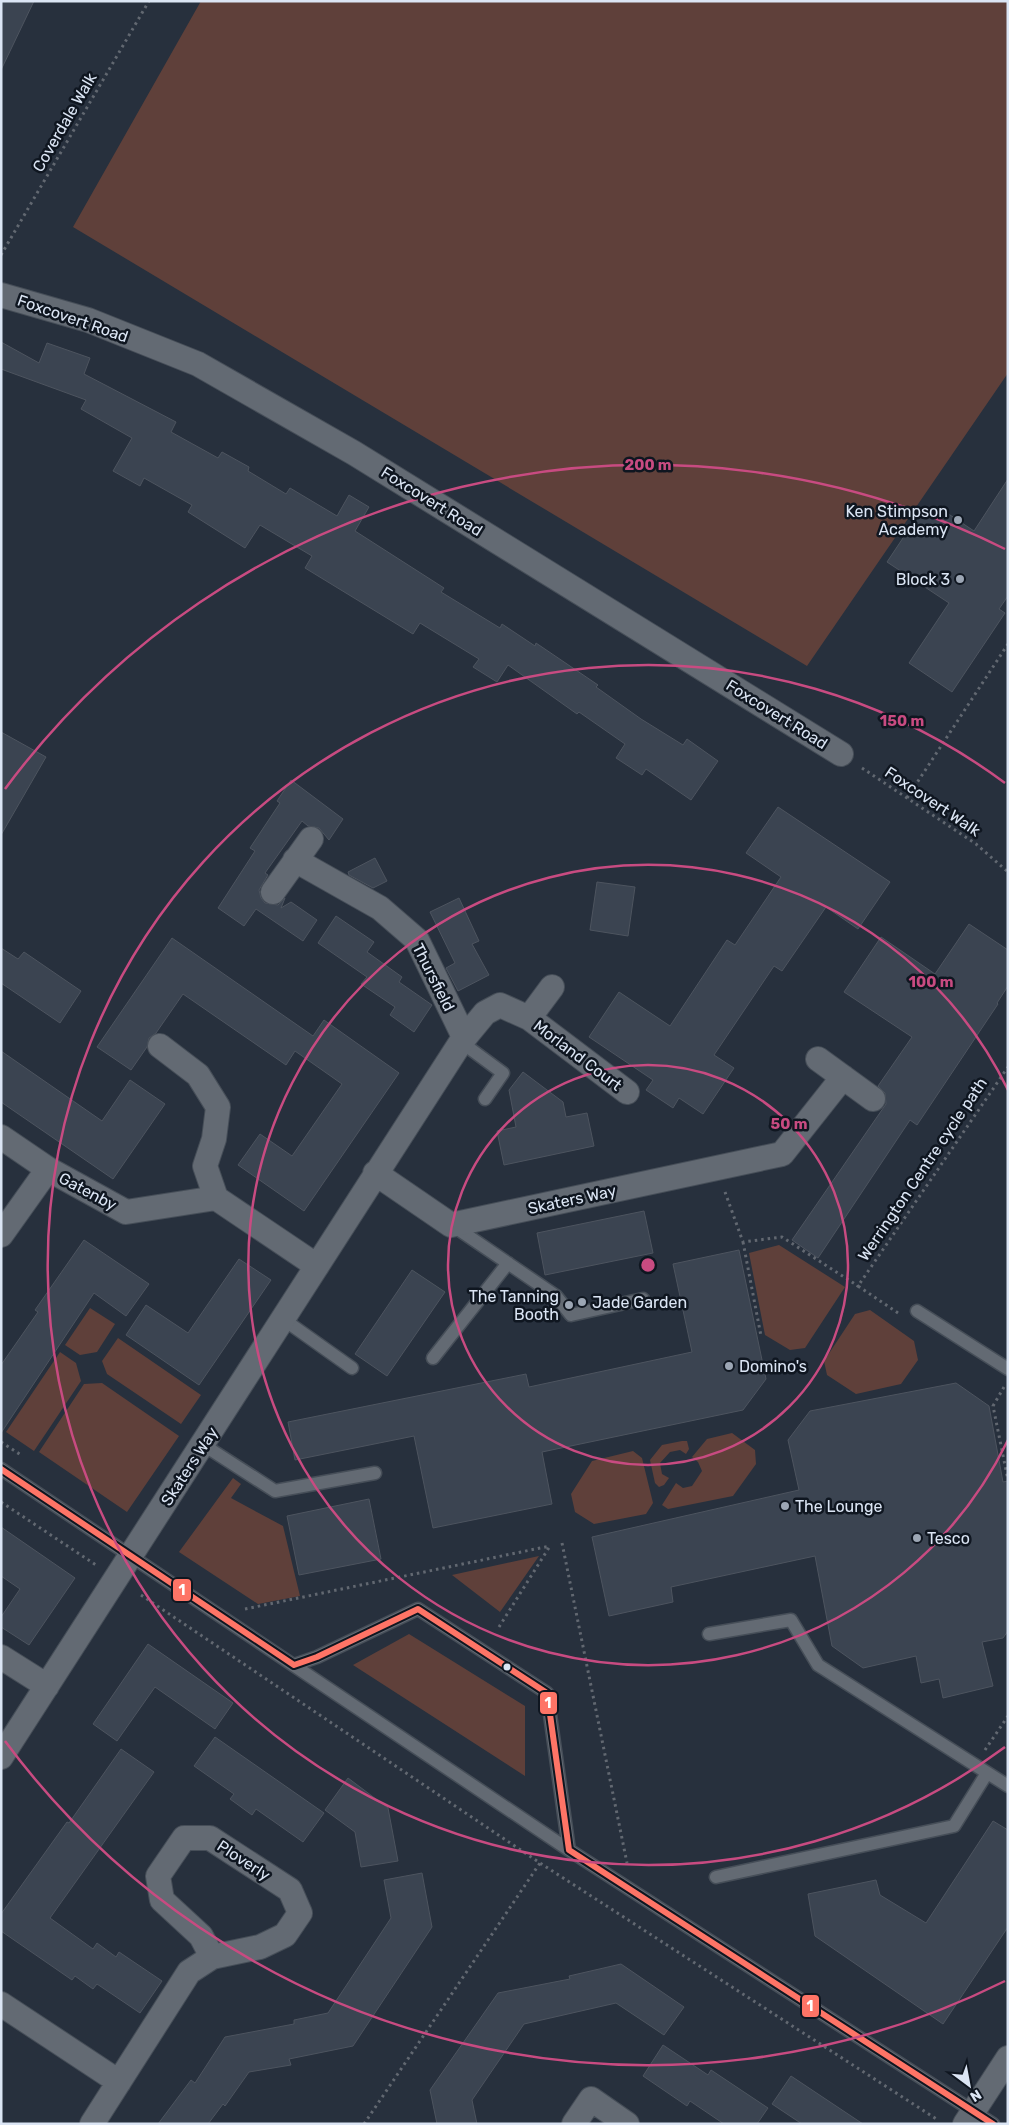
<svg xmlns="http://www.w3.org/2000/svg" width="1009" height="2125" font-family="Rubik,sans-serif">
	<rect width="100%" height="100%" fill="#27303d"/>
	<path fill="#5f403a" d="M201,1H1008V373L807,666L73,227Z
		M779,1245L845,1287L805,1348L790,1350L765,1335L749,1253Z
		M90,1308L115,1324L97,1352L80,1355L65,1345Z
		M870,1310L914,1341L918,1360L901,1384L856,1394L827,1375L824,1361L855,1314Z
		M118,1338L201,1395L181,1424L107,1374L102,1361Z
		M60,1352L76,1363L81,1381L34,1451L6,1432Z
		M102,1383L179,1436L127,1512L39,1452L84,1384Z
		M732,1433L755,1450L756,1464L733,1496L668,1509L662,1505L676,1483L683,1488L692,1486L702,1471L698,1462L692,1457L707,1439Z
		M682,1441H687L689,1449L686,1454L680,1450L670,1452L660,1463L662,1474L669,1478L664,1485L659,1487L655,1483L650,1460L662,1445Z
		M633,1451L642,1458L653,1503L646,1514L594,1524L575,1512L571,1494L592,1461Z
		M233,1478L241,1484L231,1498L283,1526L300,1596L258,1604L179,1552Z
		M539,1556L500,1612L452,1575Z
		M409,1634L525,1706V1776L353,1665Z"/>
	<path fill="#3b4451" stroke="#4d545f" d="M1,1H34L1,70Z
		M1,342L39,363L47,343L90,358L84,374L176,422L171,432L218,458L222,452L249,467L248,471L286,494L290,488L337,516L349,495L369,507L355,531L444,588L441,592L500,628L502,624L535,646L536,643L598,685L596,687L641,719L683,745L687,739L718,761L691,800L646,769L642,775L616,758L625,744L579,712L577,714L508,665L497,682L473,667L479,659L420,623L413,634L305,568L312,556L260,525L245,548L188,512L192,505L144,478L140,486L113,471L132,438L81,409L86,400L1,369Z
		M1008,479V596L999,609L1005,613L952,692L909,663L949,603L887,562L923,508L932,515L938,507L974,531Z
		M1,732L46,757L1,835Z
		M291,780L343,819L329,840L319,828L308,826L302,821L265,873L268,875L259,890L261,898L265,903L278,905L285,898L281,908L291,902L317,920L303,941L256,909L244,926L218,908L255,851L250,848L280,803L277,801Z
		M778,807L890,882L858,929L826,907L782,971L774,966L714,1055L734,1068L703,1114L679,1098L673,1108L646,1090L653,1080L589,1037L619,992L670,1026L727,940L735,945L781,877L746,853Z
		M375,858L387,881L373,888L349,875L348,872Z
		M597,882L635,887L628,936L590,930Z
		M459,898L479,941L472,944L489,975L458,991L446,968L455,963L430,912Z
		M336,916L374,942L367,952L402,977L399,982L432,1005L414,1032L390,1015L395,1007L361,984L367,977L318,943Z
		M969,924L1008,950V986L997,1003L998,1004L917,1125L910,1120L818,1258L792,1240L886,1104L885,1093L878,1086L912,1037L844,992L881,937L935,974Z
		M172,938L313,1036L324,1020L399,1073L304,1211L238,1165L260,1134L292,1156L342,1084L295,1051L286,1065L183,994L156,1033L149,1038L147,1047L131,1070L97,1047Z
		M1,948L18,959L24,952L81,991L60,1023L1,983Z
		M1,1051L102,1121L130,1080L165,1104L113,1179L1,1102Z
		M523,1072L563,1102L566,1117L587,1113L594,1146L504,1165L497,1131L516,1127L509,1090Z
		M644,1211L653,1253L545,1275L537,1233Z
		M84,1240L149,1284L126,1316L94,1293L1,1433V1365L38,1312L35,1310Z
		M739,1250L766,1379L743,1410L542,1452L552,1504L433,1528L414,1436L295,1460L288,1422L526,1374L529,1387L692,1352L673,1264Z
		M239,1259L271,1280L199,1385L126,1335L146,1305L188,1333Z
		M412,1270L445,1292L387,1376L355,1354Z
		M956,1383L989,1406L1003,1482L1008,1481V1631L1003,1638L982,1642L993,1686L943,1698L939,1679L921,1683L916,1656L863,1668L832,1646L815,1556L671,1587L673,1602L609,1616L592,1537L799,1490L788,1440L810,1411Z
		M369,1499L381,1559L299,1575L287,1516Z
		M1,1527L75,1578L29,1645L1,1627V1617L20,1589L1,1576Z
		M148,1644L233,1703L215,1729L155,1687L117,1741L93,1724Z
		M215,1737L324,1813L303,1842L256,1809L252,1815L230,1799L234,1794L194,1766Z
		M121,1749L154,1772L50,1918L93,1949L97,1943L116,1957L119,1952L162,1981L140,2013L97,1984L93,1989L75,1976L72,1980L1,1931V1914L67,1822L69,1823Z
		M348,1778L388,1808L398,1861L361,1867L355,1832L325,1810Z
		M993,1821L1008,1830V1927L943,2024L815,1936L808,1894L876,1880L880,1895L926,1923Z
		M422,1873L432,1927L353,2046L289,2059L291,2065L249,2072L225,2106L223,2104L208,2124H158L191,2080L195,2083L225,2037L294,2024V2020L328,2013L391,1918L384,1880Z
		M621,1964L684,2007L664,2035L616,2003L524,2024L472,2100L477,2124H437L430,2090L498,1993L570,1979L569,1976Z
		M663,2045L708,2075L711,2070L768,2108L757,2124H724L690,2101L687,2106L643,2076Z
		M791,2076L863,2124H802L772,2104Z"/>
	<g fill="none" stroke-linecap="round" stroke-linejoin="round">
		<defs>
			<path id="service" d="M461,1042L503,1073L485,1099
				M452,1225L556,1296L571,1315L643,1299
				M917,1311L1008,1369
				M283,1319L352,1368
				M433,1358L508,1263
				M202,1444L275,1491L375,1473
				M1,1469L569,1850L993,2124
				M709,1634L791,1620L818,1665L1008,1786
				M294,1665L317,1657L418,1609L547,1693L569,1850
				M716,1877L954,1826L987,1773"/>
			<path id="minor" d="M1,295L88,320L198,364L354,453L841,754
				M295,860L380,908L417,940L464,1037
				M273,892L311,839
				M529,1018L552,987
				M818,1059L873,1099
				M1,1137L48,1169L126,1212L216,1198L205,1166L214,1139L218,1107L198,1075L160,1046
				M375,1173L451,1225L782,1154L843,1077
				M216,1198L317,1266
				M1,1235L48,1169
				M1,1657L47,1686
				M1,1757L461,1042L485,1013L500,1005L529,1018L627,1092
				M1,2004L119,2082
				M92,2124L189,1972L212,1957L260,1947L285,1935L300,1913L290,1890L210,1838H184L158,1876L162,1900L201,1936L212,1957
				M574,2124L591,2099L627,2124
				M965,2124L1008,2058"/>
		</defs>
		<use href="#service" stroke="#464e58" stroke-width="15"/>
		<use href="#minor" stroke="#464e58" stroke-width="26"/>
		<path stroke="#626871" stroke-width="3" stroke-dasharray="2.5 4" stroke-linecap="butt" d="M1,255L149,1
			M862,768L976,844L1008,872
			M907,798L1008,644
			M725,1192L743,1242L782,1237L858,1286L856,1289
			M743,1242L761,1336
			M898,1313L858,1286L1008,1067
			M1004,1387L993,1406L1008,1480
			M1,1442L21,1455
			M1,1502L96,1565
			M562,1543L627,1863
			M141,1595L540,1863L938,2120
			M245,1609L550,1546
			M499,1627L550,1546
			M985,1750L1008,1716
			M364,2124L540,1863"/>
		<use href="#service" stroke="#636a73" stroke-width="12"/>
		<use href="#minor" stroke="#636a73" stroke-width="24"/>
		<defs>
			<path id="bus-1" d="M1,1469L294,1665L317,1657L418,1609L547,1693L569,1850L993,2124"/>
		</defs>
		<use href="#bus-1" stroke="#0f1620" stroke-width="10"/>
		<use href="#bus-1" stroke="#fe7466" stroke-width="6"/>
	</g>
	<g fill="none" stroke="#c84b81" stroke-width="2.5">
		<circle cx="648" cy="1265" r="200"/>
		<path d="M1008 1440A400 400 0 1 1 1008 1090"/>
		<path d="M1005 1747A600 600 0 1 1 1005 783"/>
		<path d="M1005 1981A800 800 0 0 1 5 1741M5 789A800 800 0 0 1 1005 549"/>
	</g>
	<g fill="#9ca6b4" stroke="#0f1620" stroke-width="2">
		<circle cx="958" cy="520" r="5"/>
		<circle cx="960" cy="579" r="5"/>
		<circle cx="582" cy="1302" r="5"/>
		<circle cx="569" cy="1305" r="5"/>
		<circle cx="729" cy="1366" r="5"/>
		<circle cx="785" cy="1506" r="5"/>
		<circle cx="917" cy="1538" r="5"/>
	</g>
	<circle fill="#dbe5f4" stroke="#0f1620" stroke-width="2" cx="507" cy="1667" r="4.5"/>
	<g text-anchor="middle" stroke-width="5" stroke-linejoin="round" paint-order="stroke">
		<g font-size="16" fill="#dbe5f4" stroke="#0f1620">
			<text transform="translate(64 122) rotate(-60)" y="6">Coverdale Walk</text>
			<text transform="translate(73 318) rotate(19)" y="6">Foxcovert Road</text>
			<text transform="translate(432 501) rotate(32)" y="6">Foxcovert Road</text>
			<text transform="translate(777 714) rotate(32)" y="6">Foxcovert Road</text>
			<text transform="translate(933 801) rotate(34)" y="6">Foxcovert Walk</text>
			<text transform="translate(434 977) rotate(63)" y="6">Thursfield</text>
			<text transform="translate(578 1055) rotate(37)" y="6">Morland Court</text>
			<text transform="translate(922 1169) rotate(-56)" y="6">Werrington Centre cycle path</text>
			<text transform="translate(88 1191) rotate(28)" y="6">Gatenby</text>
			<text transform="translate(572 1199) rotate(-12)" y="6">Skaters Way</text>
			<text transform="translate(189 1466) rotate(-57)" y="6">Skaters Way</text>
			<text transform="translate(244 1860) rotate(33)" y="6">Ploverly</text>
		</g>
		<g font-size="16" fill="#dbe5f4" stroke="#0f1620" text-anchor="start">
			<text x="948" y="517" text-anchor="end">Ken Stimpson<tspan x="948" dy="18">Academy</tspan></text>
			<text x="950" y="585" text-anchor="end">Block 3</text>
			<text x="559" y="1302" text-anchor="end">The Tanning<tspan x="559" dy="18">Booth</tspan></text>
			<text x="592" y="1308">Jade Garden</text>
			<text x="739" y="1372">Domino's</text>
			<text x="795" y="1512">The Lounge</text>
			<text x="927" y="1544">Tesco</text>
		</g>
	</g>
	<circle cx="648" cy="1265" r="8" fill="#c84b81" stroke="#0f1620" stroke-width="2.5"/>
	<g font-size="15" text-anchor="middle" font-weight="bold" fill="#c84b81" stroke="#0f1620" stroke-width="5" stroke-linejoin="round" paint-order="stroke">
		<text x="648" y="470">200 m</text>
		<text x="902" y="726">150 m</text>
		<text x="931" y="987">100 m</text>
		<text x="789" y="1129">50 m</text>
	</g>
	<g stroke="#0f1620" stroke-width="2">
		<rect x="172" y="1578" width="20" height="24" rx="5" fill="#fe7466"/>
		<rect x="539" y="1691" width="19" height="24" rx="5" fill="#fe7466"/>
		<rect x="801" y="1994" width="19" height="24" rx="5" fill="#fe7466"/>
	</g>
	<g font-size="14" text-anchor="middle" font-weight="bold" fill="#fff">
		<text x="182" y="1595">1</text>
		<text x="548" y="1708">1</text>
		<text x="810" y="2011">1</text>
	</g>
	<rect width="1009" height="2125" fill="none" stroke="#dbe5f4" stroke-width="5"/>
	<g transform="translate(969 2085) rotate(148)" stroke="#0f1620" stroke-width="4" paint-order="stroke">
	<path d="M0-4L9 19L0 12L-9 19Z" fill="#dbe5f4"/>
	<text y="-8" font-size="14" font-weight="bold" text-anchor="middle" fill="#dbe5f4">N</text>
	</g>
</svg>
